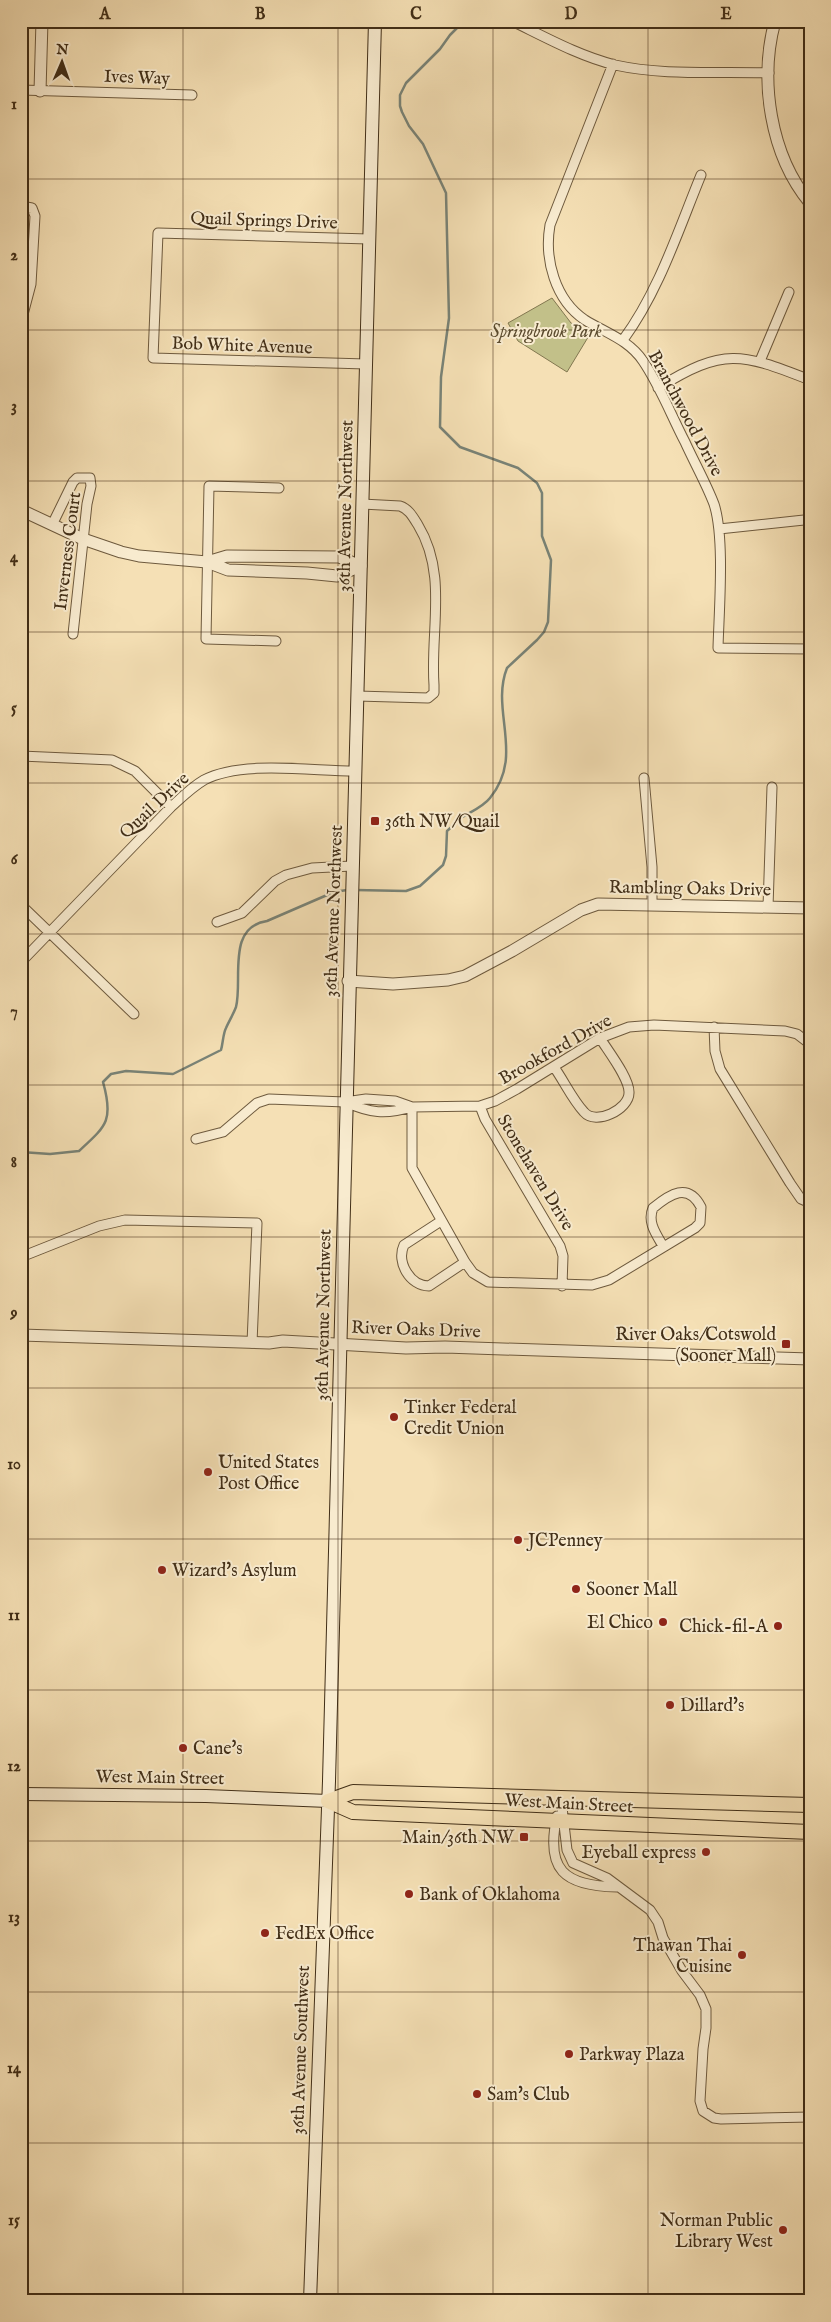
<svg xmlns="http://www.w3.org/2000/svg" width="831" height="2322" font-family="'IM FELL English',serif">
	<rect width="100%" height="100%" fill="#f5e0b5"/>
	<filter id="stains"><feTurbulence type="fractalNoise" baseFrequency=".004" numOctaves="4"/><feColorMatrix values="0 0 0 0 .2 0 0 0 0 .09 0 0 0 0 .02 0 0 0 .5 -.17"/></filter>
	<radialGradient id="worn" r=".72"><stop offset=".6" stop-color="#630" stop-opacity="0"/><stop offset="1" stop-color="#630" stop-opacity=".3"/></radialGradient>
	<path fill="#c2c089" stroke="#827750" d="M552,298L571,323L590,334L567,372L518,341L508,323Z"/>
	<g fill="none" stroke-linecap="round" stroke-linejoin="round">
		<path stroke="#798377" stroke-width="2.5" d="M355,890L406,891L420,886L443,865L446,856L447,831C452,827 456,822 461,818C470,812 483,807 490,798C525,755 490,711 507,668L537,640L544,632L548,622L551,560L542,536V493L537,483L518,468L460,447L440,427L441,377L449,318L446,193L423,144L409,126L402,112L400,106V95L406,83L440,49L450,35L459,26L471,21
			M21,1152L50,1154L79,1151C106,1126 114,1121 103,1082L111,1074L126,1071L173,1074L221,1050C223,1043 223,1034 226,1028C229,1021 233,1015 236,1007C243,980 226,927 267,921L334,892L347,890"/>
		<defs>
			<path id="minor" d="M512,21C545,37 579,56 615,65C665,76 718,71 769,73
				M613,64L550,225C544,259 555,300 585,320C606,333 629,340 643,361C660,386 671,415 685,442C694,462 706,483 714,504C725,538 719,610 718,648L810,649
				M21,90L192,95
				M21,206L32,208L35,216L31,284L21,322
				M623,340C659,291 678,231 701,175
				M760,361L789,292
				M366,364L153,358L158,233L369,239
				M658,388C724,347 741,353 810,380
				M52,525L73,482L77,478H90L91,486L87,504L73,634
				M719,529L804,520
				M276,641L206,639L209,486L279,488
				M357,696L428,698L434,693V685C430,631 448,574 418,525C413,517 409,509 400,506L362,504
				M21,756L112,760L135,771L171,807
				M644,778L652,867V904
				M21,905L134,1014
				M768,907L772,787
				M217,922L242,913L275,881L286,875L312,868L352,866
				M21,962L171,807C182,797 192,787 204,780C241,760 312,771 354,771
				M714,1027L715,1051L720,1069L790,1183L801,1199L810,1203
				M554,1067C564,1081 572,1099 584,1112C596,1126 629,1109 629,1093C630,1079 608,1051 600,1038
				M345,1102C370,1113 385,1115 412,1107
				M480,1106L485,1119L560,1246L563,1256L562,1286
				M412,1107V1168L465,1262L473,1273L488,1282L592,1285L609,1280L695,1228L700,1223L701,1207C688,1182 670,1194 653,1208C647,1222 656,1234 663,1246
				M196,1139L223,1132L257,1103L269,1099L345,1102L366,1099L395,1101L412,1107L480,1106L495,1101L517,1089L600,1038L629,1027L654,1025L785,1031L797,1034L810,1044
				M441,1221L404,1245C396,1262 410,1286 429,1286L465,1262
				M21,1257L99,1226L125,1220L257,1223L252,1343
				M561,1799L567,1850L573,1863L607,1878L650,1910L658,1922L663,1938L682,1971L700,1995L706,2009V2028L703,2049L700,2101L703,2111L714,2118L721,2119L810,2117
				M557,1816C545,1870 564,1886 617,1887"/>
			<path id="tertiary" d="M775,21C759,80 770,155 810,203
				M40,91L42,21
				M21,510L83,539L121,552L139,556L207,562L228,570L307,573L337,576L361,566
				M207,562L227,556L339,557L361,566
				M348,981L393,984L448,980L465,976L512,951L581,910L598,904L810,908
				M21,1335L269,1343L283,1341L406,1348L445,1347L810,1359"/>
			<path id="secondary" d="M21,1794L206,1796L328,1801
				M310,2301L329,1781L375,21"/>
			<path id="primary" d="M328,1801L353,1812L810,1832
				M328,1801L353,1792L810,1805"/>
		</defs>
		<use href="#minor" stroke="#6e5a3e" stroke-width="11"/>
		<use href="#tertiary" stroke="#6e5a3e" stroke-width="13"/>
		<use href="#secondary" stroke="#412e17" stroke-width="14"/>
		<use href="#primary" stroke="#412e17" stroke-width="16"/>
		<use href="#minor" stroke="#f8ebcf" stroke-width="9"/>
		<use href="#tertiary" stroke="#f8ebcf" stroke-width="11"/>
		<use href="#secondary" stroke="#f8ebcf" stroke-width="12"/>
		<use href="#primary" stroke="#f5e0b5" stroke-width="14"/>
	</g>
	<path fill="none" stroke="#412e17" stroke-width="1" stroke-opacity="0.55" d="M183,21V2301M338,21V2301M493,21V2301M648,21V2301M21,179H810M21,330H810M21,481H810M21,632H810M21,783H810M21,934H810M21,1085H810M21,1237H810M21,1388H810M21,1539H810M21,1690H810M21,1841H810M21,1992H810M21,2143H810"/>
	<g fill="#8f2418" stroke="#f8ebcf" stroke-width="2">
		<rect x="370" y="816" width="10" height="10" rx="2.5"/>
		<rect x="781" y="1339" width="10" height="10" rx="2.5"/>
		<circle cx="394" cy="1417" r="5"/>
		<circle cx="208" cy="1472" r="5"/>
		<circle cx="518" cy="1540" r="5"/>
		<circle cx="162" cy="1570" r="5"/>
		<circle cx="576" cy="1589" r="5"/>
		<circle cx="663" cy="1622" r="5"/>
		<circle cx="778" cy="1626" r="5"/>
		<circle cx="670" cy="1705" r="5"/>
		<circle cx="183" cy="1748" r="5"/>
		<rect x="519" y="1832" width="10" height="10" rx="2.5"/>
		<circle cx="706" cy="1852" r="5"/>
		<circle cx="409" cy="1894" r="5"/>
		<circle cx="265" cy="1933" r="5"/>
		<circle cx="742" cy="1955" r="5"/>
		<circle cx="569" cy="2054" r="5"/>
		<circle cx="477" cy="2094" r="5"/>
		<circle cx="783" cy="2230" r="5"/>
	</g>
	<g text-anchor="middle" stroke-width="4" stroke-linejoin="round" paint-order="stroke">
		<g font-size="18" fill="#412e17" stroke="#f8ebcf">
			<text transform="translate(137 77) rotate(2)" y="6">Ives Way</text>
			<text transform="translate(264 220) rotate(2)" y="6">Quail Springs Drive</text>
			<text transform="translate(242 345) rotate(2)" y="6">Bob White Avenue</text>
			<text transform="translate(686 413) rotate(62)" y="6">Branchwood Drive</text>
			<text transform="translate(345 506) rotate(-89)" y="6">36th Avenue Northwest</text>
			<text transform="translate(67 551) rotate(-83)" y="6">Inverness Court</text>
			<text transform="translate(154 805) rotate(-43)" y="6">Quail Drive</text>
			<text transform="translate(690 888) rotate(1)" y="6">Rambling Oaks Drive</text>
			<text transform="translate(333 911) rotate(-88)" y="6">36th Avenue Northwest</text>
			<text transform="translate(555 1049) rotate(-29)" y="6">Brookford Drive</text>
			<text transform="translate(536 1172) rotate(59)" y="6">Stonehaven Drive</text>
			<text transform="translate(323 1315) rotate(-89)" y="6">36th Avenue Northwest</text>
			<text transform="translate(416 1329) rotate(2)" y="6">River Oaks Drive</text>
			<text transform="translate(160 1777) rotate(1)" y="6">West Main Street</text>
			<text transform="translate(569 1803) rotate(3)" y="6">West Main Street</text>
			<text transform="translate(300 2050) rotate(-88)" y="6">36th Avenue Southwest</text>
		</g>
		<g font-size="18" font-style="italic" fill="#5b4b2e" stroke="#f8ebcf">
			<text x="546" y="337">Springbrook Park</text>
		</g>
		<g font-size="18" fill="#412e17" stroke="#f8ebcf" text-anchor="start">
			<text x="385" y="827">36th NW/Quail</text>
			<text x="776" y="1340" text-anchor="end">River Oaks/Cotswold<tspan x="776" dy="21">(Sooner Mall)</tspan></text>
			<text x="404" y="1413">Tinker Federal<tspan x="404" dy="21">Credit Union</tspan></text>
			<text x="218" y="1468">United States<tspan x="218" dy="21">Post Office</tspan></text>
			<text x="528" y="1546">JCPenney</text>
			<text x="172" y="1576">Wizard's Asylum</text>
			<text x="586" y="1595">Sooner Mall</text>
			<text x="653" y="1628" text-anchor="end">El Chico</text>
			<text x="768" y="1632" text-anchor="end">Chick-fil-A</text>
			<text x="680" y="1711">Dillard's</text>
			<text x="193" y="1754">Cane's</text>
			<text x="514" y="1843" text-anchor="end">Main/36th NW</text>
			<text x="696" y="1858" text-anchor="end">Eyeball express</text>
			<text x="419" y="1900">Bank of Oklahoma</text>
			<text x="275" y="1939">FedEx Office</text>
			<text x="732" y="1951" text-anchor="end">Thawan Thai<tspan x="732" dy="21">Cuisine</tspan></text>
			<text x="579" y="2060">Parkway Plaza</text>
			<text x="487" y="2100">Sam's Club</text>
			<text x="773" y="2226" text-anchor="end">Norman Public<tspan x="773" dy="21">Library West</tspan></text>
		</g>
	</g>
	<rect width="831" height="2322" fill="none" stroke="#f5e0b5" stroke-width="55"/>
	<g transform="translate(62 62) rotate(2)" stroke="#f8ebcf" stroke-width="4" paint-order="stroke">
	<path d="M0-4L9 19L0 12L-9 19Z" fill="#412e17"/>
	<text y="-8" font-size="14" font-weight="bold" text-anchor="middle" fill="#412e17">N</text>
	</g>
	<rect x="28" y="28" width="776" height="2266" fill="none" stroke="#412e17" stroke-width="2"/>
	<g font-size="16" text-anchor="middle" font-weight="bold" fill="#412e17">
		<text x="105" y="19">A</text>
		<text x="260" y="19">B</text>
		<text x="416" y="19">C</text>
		<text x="571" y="19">D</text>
		<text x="726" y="19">E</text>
		<text x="14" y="109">1</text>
		<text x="14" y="260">2</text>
		<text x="14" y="411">3</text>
		<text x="14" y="562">4</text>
		<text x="14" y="713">5</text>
		<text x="14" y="864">6</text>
		<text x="14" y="1016">7</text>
		<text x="14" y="1167">8</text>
		<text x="14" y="1318">9</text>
		<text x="14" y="1469">10</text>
		<text x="14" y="1620">11</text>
		<text x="14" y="1771">12</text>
		<text x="14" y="1922">13</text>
		<text x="14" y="2073">14</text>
		<text x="14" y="2225">15</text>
	</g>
	<rect width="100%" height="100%" filter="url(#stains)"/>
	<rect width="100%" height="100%" fill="url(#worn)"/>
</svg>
